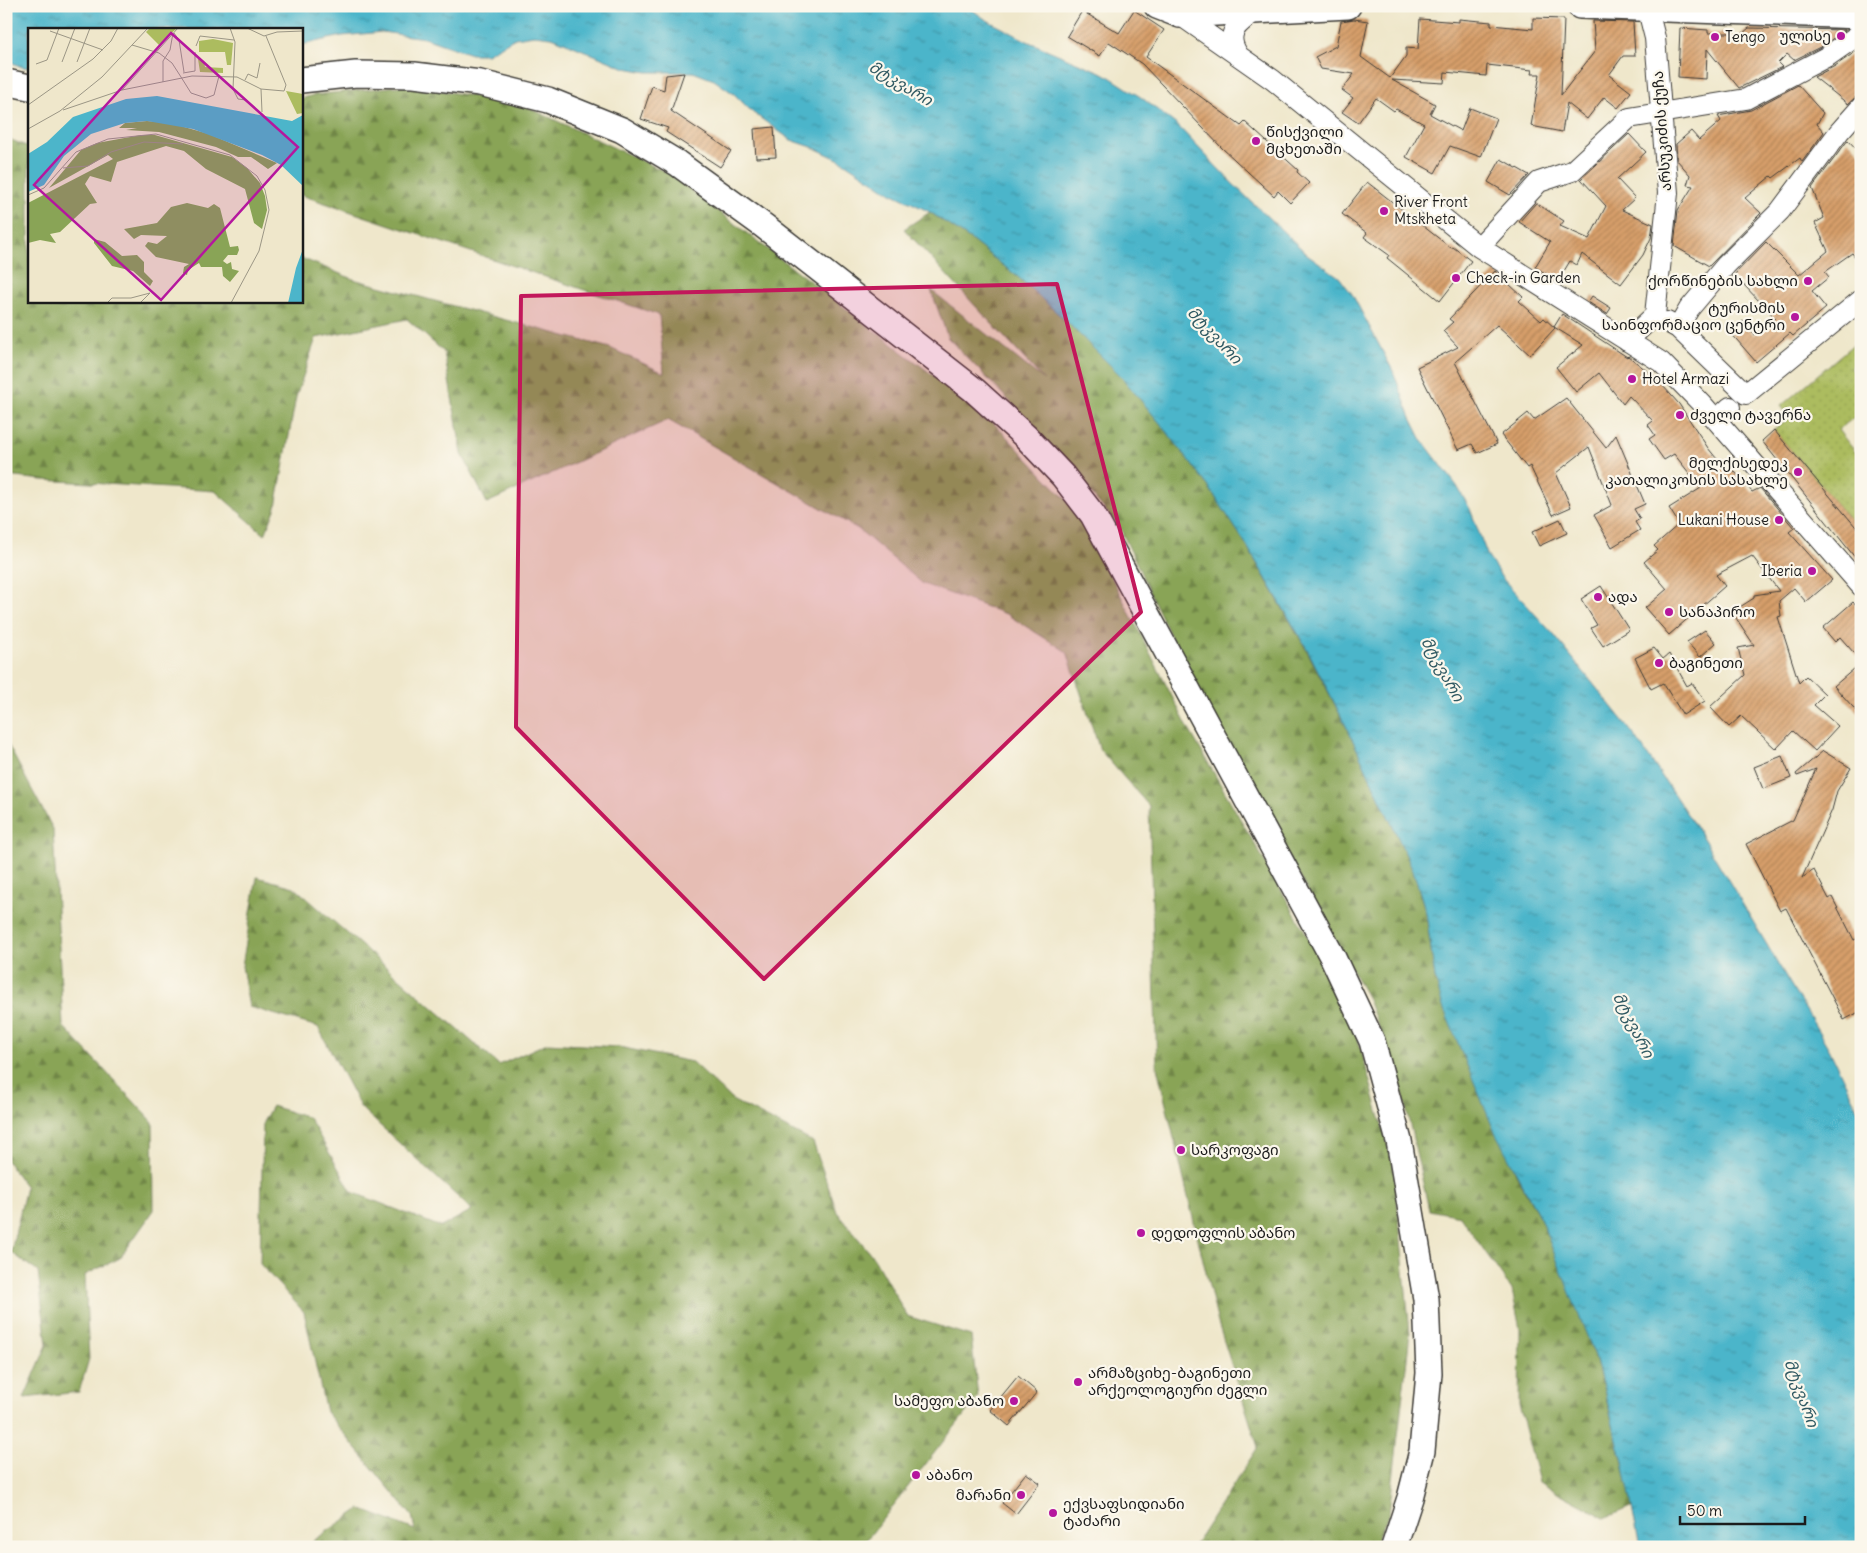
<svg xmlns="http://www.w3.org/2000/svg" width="1867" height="1553" font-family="Delius,'Noto Sans Georgian',sans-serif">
	<defs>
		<pattern id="grass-dots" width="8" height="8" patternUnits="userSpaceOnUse" patternTransform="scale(1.25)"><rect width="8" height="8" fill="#acbc5f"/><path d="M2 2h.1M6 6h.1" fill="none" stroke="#93a152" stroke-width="1.8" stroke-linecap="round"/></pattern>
		<pattern id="forest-firs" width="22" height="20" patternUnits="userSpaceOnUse" patternTransform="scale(1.25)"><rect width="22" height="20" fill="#89a456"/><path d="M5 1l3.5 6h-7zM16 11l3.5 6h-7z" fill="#6f8546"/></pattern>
		<pattern id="water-ripples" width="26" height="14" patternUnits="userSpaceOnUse" patternTransform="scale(1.25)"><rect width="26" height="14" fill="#4cb5ca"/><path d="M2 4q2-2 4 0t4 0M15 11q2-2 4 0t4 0" fill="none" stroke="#3e92a3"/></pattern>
		<pattern id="building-hatch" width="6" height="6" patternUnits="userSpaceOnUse" patternTransform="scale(1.25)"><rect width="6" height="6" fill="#d79f6a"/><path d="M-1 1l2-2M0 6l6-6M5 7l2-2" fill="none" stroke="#ae8156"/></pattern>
	</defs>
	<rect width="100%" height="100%" fill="#fbf7ec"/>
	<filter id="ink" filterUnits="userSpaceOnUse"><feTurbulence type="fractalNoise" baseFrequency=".02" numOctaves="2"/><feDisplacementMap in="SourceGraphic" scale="10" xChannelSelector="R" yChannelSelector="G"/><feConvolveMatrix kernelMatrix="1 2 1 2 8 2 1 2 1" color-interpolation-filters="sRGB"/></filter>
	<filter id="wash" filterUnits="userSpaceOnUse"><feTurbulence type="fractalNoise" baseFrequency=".0096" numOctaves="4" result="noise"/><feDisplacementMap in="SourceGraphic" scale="20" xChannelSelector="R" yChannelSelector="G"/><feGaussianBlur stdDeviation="1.12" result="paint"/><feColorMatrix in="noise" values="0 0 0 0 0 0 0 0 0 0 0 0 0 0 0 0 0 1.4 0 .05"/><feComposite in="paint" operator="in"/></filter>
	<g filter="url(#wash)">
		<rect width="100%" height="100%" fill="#efe7cb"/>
		<path fill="url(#grass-dots)" stroke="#646c3e" d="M1856,342L1861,348V359L1850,368L1861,381V412L1838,430L1861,459V533L1774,430L1790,417L1781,406Z"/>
		<path fill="url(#forest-firs)" stroke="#526039" d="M409,85L523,105L668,173L988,417L1079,513L1187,726L1319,956L1352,1017L1394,1168L1410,1333L1389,1514L1373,1547H1193L1258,1447L1218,1323L1157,1067L1149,806L1100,750L1067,652L1006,614L923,584L858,529L668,420L487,503L462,454L444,352L407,319L316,338L296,397L276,507L265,535L215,491L43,480L6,476V138L29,147V301H301V258L353,279L610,348L664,373L659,315L301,195V99L313,95Z
			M930,212L971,240L1018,277L1066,321L1119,374L1164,428L1208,486L1244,541L1306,649L1348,730L1413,870L1426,913L1435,978L1517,1176L1541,1220L1577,1308L1595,1356L1623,1462L1633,1506L1605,1518L1539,1482L1519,1405L1520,1329L1512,1290L1460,1216L1429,1210L1401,1085L1367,997L1197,693L1119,526L1023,415L948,338L931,290L1044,380L904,229Z
			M6,741L53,829L63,1026L153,1122L154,1210L120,1258L85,1275L89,1359L79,1392L24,1398L47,1345L38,1272L11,1252L26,1187L6,1160Z
			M257,877L294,887L499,1065L547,1043L619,1047L692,1062L732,1100L813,1142L837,1212L874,1258L907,1316L971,1336L978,1397L861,1547H315L313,1541L360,1509L415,1530L412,1516L326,1412L304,1312L260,1264L263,1122L272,1106L309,1118L352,1192L441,1227L472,1210L361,1108L318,1027L249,1007L242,966Z"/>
		<path fill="url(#water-ripples)" stroke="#346873" d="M6,6H967L985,19L1029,42L1105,74L1142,98L1178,126L1233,184L1307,254L1339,277L1352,294L1393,371L1411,418L1422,440L1457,486L1470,509L1488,557L1502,578L1554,635L1635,736L1705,841L1829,1049L1861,1116V1547H1640L1623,1462L1595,1356L1541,1220L1493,1128L1443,1007L1435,978L1426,913L1413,870L1348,730L1307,649L1244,541L1208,486L1164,428L1119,374L1066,321L1018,277L971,240L930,212L891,193L842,161L812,147L791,140L752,112L734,94L714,80L693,72H647L625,68L552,37L534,35L515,38L487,54H471L424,38L382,32L342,36L301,45V29H29V68L22,67L6,60Z"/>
		<g id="blocks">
			<path fill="url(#building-hatch)" d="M1134,10L1164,30L1146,57L1241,126L1245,122L1298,170L1297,172L1309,183L1290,203L1278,191L1274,196L1222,148L1142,64L1109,42L1100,56L1067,36L1082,11L1119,33Z
				M1533,18L1564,19L1561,95L1595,51L1593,21L1633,22L1635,56H1623L1609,75L1631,92L1618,108L1604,97L1587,119L1567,103L1562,132L1531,126L1540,74H1531L1532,70L1487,65L1486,76L1445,72L1444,83L1392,80L1435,104L1430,114L1461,131L1470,108L1496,118L1481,157L1450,146L1435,173L1406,157L1424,124L1396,109L1394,111L1376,98L1358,123L1342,112L1353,98L1342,90L1354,74L1321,69L1315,57L1336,46L1341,21L1354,19L1368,21L1361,57L1390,78L1406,56V48L1418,49L1420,19L1459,22V19L1491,22V25L1533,29Z
				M1680,28L1708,30V33H1730L1736,39L1749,28L1845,30L1822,46L1794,60L1787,54L1778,63L1782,67L1739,88L1707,49L1706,79L1678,77Z
				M1861,48V95L1857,96L1848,104L1814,77L1835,66Z
				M684,73L671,111L731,151L720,167L666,132L668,128L641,119L652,86L664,90L666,75Z
				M1798,85L1823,113L1817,124L1824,132L1802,162L1800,158L1773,178L1771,176L1745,198L1761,213L1709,266L1674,246L1678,210L1693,186L1687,185L1690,175L1677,160L1676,144L1691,131L1699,140L1721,121L1718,116L1751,110Z
				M774,127L776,157L756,158L754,129Z
				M1629,134L1646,152L1617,179L1635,198L1622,210L1653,224L1651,238L1643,255L1621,284L1582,254L1577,265L1570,261L1558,281L1535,267L1550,242L1519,222L1536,203L1564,221L1560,226L1589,239L1606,206L1581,179Z
				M1848,140L1861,154V264L1852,253L1825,272L1829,277L1812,291L1826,308L1793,336L1790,333L1756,362L1730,332L1743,321L1754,335L1775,318L1744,285L1731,278L1766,242L1799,275L1828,251L1815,223L1824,218L1812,188Z
				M1501,159L1529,175L1510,195L1488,182Z
				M1367,182L1451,248L1453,247L1471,261L1440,301L1387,258L1389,255L1364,237L1367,233L1342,214Z
				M1495,271L1523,297L1519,301L1541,321L1544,318L1555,328L1530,355L1497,325L1455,362L1497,444L1477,453L1472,444L1458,450L1417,367L1458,347L1443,331L1453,322L1449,319Z
				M1592,296L1611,308L1607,314L1588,302Z
				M1562,314L1627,357L1628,356L1655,377L1679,404L1708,448L1725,469L1730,466L1752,492L1760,488L1794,528L1789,532L1832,580L1806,602L1794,588L1779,601L1781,616L1778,617L1799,683L1806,676L1825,694L1814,705L1838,726L1815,751L1793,731L1776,749L1741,716L1729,727L1710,707L1745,675L1738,648L1754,645L1732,612L1754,598V595L1779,591L1752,556L1716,575L1725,586L1669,635L1645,608L1667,589L1644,562L1658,550L1654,546L1679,524L1669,508L1701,488L1674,454L1664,460L1649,439L1655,435L1648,425L1653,421L1629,396L1623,404L1599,373L1576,392L1556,367L1583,345L1554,327Z
				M1566,398L1606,448L1616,435L1645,504L1634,509L1640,519L1635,522L1640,530L1612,547L1594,515L1612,505L1589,447L1556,473L1571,507L1553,515L1530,466L1527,468L1501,435L1528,413L1534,420Z
				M1774,430L1861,533V565L1762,441Z
				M1560,519L1567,533L1539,546L1532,532Z
				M1601,586L1629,630L1603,646L1591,628L1597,625L1581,599Z
				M1853,602L1861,610V661L1840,637L1835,642L1823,628Z
				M1705,630L1716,643L1700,657L1687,642Z
				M1654,648L1663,659L1669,654L1687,686L1692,683L1705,701L1683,715L1663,683L1651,689L1635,658Z
				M1861,663V716L1834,686Z
				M1823,751L1851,768L1837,791L1832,810L1802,878L1814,870L1829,899L1832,897L1854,940L1861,937V1011L1844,1020L1786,908L1780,911L1746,844L1793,820L1816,769L1797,776L1796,774Z
				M1782,756L1791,778L1763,789L1754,767Z
				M1018,1376L1037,1392L1009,1426L990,1410Z
				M1026,1473L1040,1483L1016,1514L1002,1503Z"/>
		</g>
	</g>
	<g filter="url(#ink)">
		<use href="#blocks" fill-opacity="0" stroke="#3c3a36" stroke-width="1"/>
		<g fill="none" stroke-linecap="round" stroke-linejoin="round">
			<defs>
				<path id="minor" d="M1180,15L1273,80L1479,247L1661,362L1703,405L1861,586
					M1239,56C1223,33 1238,23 1256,11
					M1479,247L1539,182L1572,171L1629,118L1746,99L1828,56L1861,33
					M1667,322L1678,328L1746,394L1861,300
					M1678,328L1689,309L1726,265L1780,211L1839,132L1861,107
					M1627,341L1655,315L1668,193L1655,38L1647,6
					M1716,420L1730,407"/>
				<path id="major" d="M1157,6L1180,15L1348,6
					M1580,6L1861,16
					M301,80L356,74L414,75L480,83L548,100L622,130L677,163L764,226L974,390L1026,437L1063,476L1093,515L1333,958L1372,1041L1399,1141L1426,1299L1429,1373L1422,1451L1410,1498L1394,1547
					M6,82L29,87"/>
			</defs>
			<use href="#minor" stroke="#3c3a36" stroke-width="22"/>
			<use href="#major" stroke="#3c3a36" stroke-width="28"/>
			<use href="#minor" stroke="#fff" stroke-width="20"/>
			<use href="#major" stroke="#fff" stroke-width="25"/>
		</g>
	</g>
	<path fill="#c2185b" fill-opacity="0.2" stroke="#c2185b" stroke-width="4" stroke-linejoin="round" d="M1057,284L1141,612L764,979L516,727L521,296Z"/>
	<g fill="#b5179e" stroke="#fbf7ec" stroke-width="2">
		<circle cx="1841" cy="36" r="5"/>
		<circle cx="1715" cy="37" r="5"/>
		<circle cx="1256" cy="141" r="5"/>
		<circle cx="1384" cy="211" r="5"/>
		<circle cx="1456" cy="278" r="5"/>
		<circle cx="1808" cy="281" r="5"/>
		<circle cx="1795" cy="317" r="5"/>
		<circle cx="1632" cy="379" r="5"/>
		<circle cx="1680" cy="415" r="5"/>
		<circle cx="1798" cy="472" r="5"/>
		<circle cx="1779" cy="520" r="5"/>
		<circle cx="1812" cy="571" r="5"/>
		<circle cx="1598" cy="597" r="5"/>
		<circle cx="1669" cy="612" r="5"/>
		<circle cx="1659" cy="663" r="5"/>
		<circle cx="1181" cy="1150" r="5"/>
		<circle cx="1141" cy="1233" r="5"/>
		<circle cx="1078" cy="1382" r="5"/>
		<circle cx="1014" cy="1401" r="5"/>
		<circle cx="916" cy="1475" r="5"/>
		<circle cx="1021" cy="1495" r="5"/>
		<circle cx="1053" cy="1513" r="5"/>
	</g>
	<g text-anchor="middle" stroke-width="4.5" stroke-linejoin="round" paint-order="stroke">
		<g font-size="15" fill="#1c1c1c" stroke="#fbf7ec" text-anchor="start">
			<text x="1831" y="41" text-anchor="end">ულისე</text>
			<text x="1725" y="42">Tengo</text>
			<text x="1266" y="137">წისქვილი<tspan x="1266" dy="17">მცხეთაში</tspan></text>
			<text x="1394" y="207">River Front<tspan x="1394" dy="17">Mtskheta</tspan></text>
			<text x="1466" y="283">Check-in Garden</text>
			<text x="1798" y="286" text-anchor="end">ქორწინების სახლი</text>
			<text x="1785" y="313" text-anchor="end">ტურისმის<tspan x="1785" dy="17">საინფორმაციო ცენტრი</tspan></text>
			<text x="1642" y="384">Hotel Armazi</text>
			<text x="1690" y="420">ძველი ტავერნა</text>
			<text x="1788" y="468" text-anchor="end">მელქისედეკ<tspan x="1788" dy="17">კათალიკოსის სასახლე</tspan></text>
			<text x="1769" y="525" text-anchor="end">Lukani House</text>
			<text x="1802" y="576" text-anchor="end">Iberia</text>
			<text x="1608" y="602">ადა</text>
			<text x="1679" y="617">სანაპირო</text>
			<text x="1669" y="668">ბაგინეთი</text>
			<text x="1191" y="1155">სარკოფაგი</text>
			<text x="1151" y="1238">დედოფლის აბანო</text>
			<text x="1088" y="1378">არმაზციხე-ბაგინეთი<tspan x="1088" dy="17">არქეოლოგიური ძეგლი</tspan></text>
			<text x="1004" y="1406" text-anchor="end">სამეფო აბანო</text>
			<text x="926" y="1480">აბანო</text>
			<text x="1011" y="1500" text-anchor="end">მარანი</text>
			<text x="1063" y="1509">ექვსაფსიდიანი<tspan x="1063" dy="17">ტაძარი</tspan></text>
		</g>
		<g font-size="15" fill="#1c1c1c" stroke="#fbf7ec">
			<text transform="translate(1662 131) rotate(-94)" y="5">არსუკიძის ქუჩა</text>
		</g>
		<g font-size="16" font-style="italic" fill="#2f5962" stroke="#fbf7ec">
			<text transform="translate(901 83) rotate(31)" y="6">მტკვარი</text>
			<text transform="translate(1215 335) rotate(47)" y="6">მტკვარი</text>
			<text transform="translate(1443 669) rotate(61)" y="6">მტკვარი</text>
			<text transform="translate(1634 1025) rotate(63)" y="6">მტკვარი</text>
			<text transform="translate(1802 1393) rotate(70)" y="6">მტკვარი</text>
		</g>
	</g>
	<g transform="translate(28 28)">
		<rect width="275" height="275" fill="#efe7cb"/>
		<path d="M185,11L205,15L203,37H199L197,24H171V13ZM170,31L176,33L177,39L195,40V45L172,44ZM258,63L275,66V85L269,86Z" fill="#acbc5f"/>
		<path d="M119,93L142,95L181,106L249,135L240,141L223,129H210L188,119L131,104L98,102L109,100H91L97,95ZM113,107H127L204,129L219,140L232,155L237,168L239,182L234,201L226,195L217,161L178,141L156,123L138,118L89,134L83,154L62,148L57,156L69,175L62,176L32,204L22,206L28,215L12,212L0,215V175L85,131L80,127L21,160L53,122L69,115ZM159,175L180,180L186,176L192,180L202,219L210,218L211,222L209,227H200L195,233L199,236L203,234L204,241L211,243L202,254L195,248L194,239H173L171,235L160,242L159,247L155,245L156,239L161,236L128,229L117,218L120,214L129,216L139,208L113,207L106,211L96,201L129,195L143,179ZM66,211L77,214L94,228L109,227L116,234V244L125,253L122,258L105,243L84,238L66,215Z" fill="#89a456"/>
		<path d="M122,0H146L148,1L131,17L118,4Z" fill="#acbc5f"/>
		<path d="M129,68L264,93L275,87V158L253,137L234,127L165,101L119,93L97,95L63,106L36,128L16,157L0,164V126L19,114L45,89L98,71ZM275,221V275H260L268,240Z" fill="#4cb5ca"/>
		<path fill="none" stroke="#9b9685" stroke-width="1" d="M202,0L207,14L205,61L210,71L218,72M219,0L236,8L249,4L275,3M22,3L75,22M146,5L151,12L156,44M104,17L131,25L144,35L153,49M168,18L172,8L206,12M34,34L47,0M49,34L62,0M8,36L19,32L31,0M155,45L167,43V24M153,49L163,65L178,70L186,67L191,48M217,52L220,46L229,50L232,35M135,54V33L142,22L145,5M233,61L234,84M94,62L164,48L209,49L233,61L256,63L258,57L238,8M0,77L65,31L83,13L90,0M35,82L94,62L150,0M0,101L32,83L74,49L120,0M35,140L60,138L83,124L116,114L155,116M0,167L16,160L48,124L80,111L128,106L202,127L229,148L237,162L241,182L231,223L203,275M79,275L84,270H103L122,265L112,275"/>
		<path fill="#b5179e" fill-opacity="0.15" stroke="#b5179e" stroke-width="2.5" d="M143,5L270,119L133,272L6,157Z"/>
		<rect width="275" height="275" fill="none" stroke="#1c1c1c" stroke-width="2.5"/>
	</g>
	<rect width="1867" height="1553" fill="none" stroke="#fbf7ec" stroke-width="25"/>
	<path d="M1680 1516v8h125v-8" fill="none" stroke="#1c1c1c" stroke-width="2.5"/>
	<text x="1687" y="1516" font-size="15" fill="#1c1c1c" stroke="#fbf7ec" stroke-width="4" paint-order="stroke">50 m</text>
</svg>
